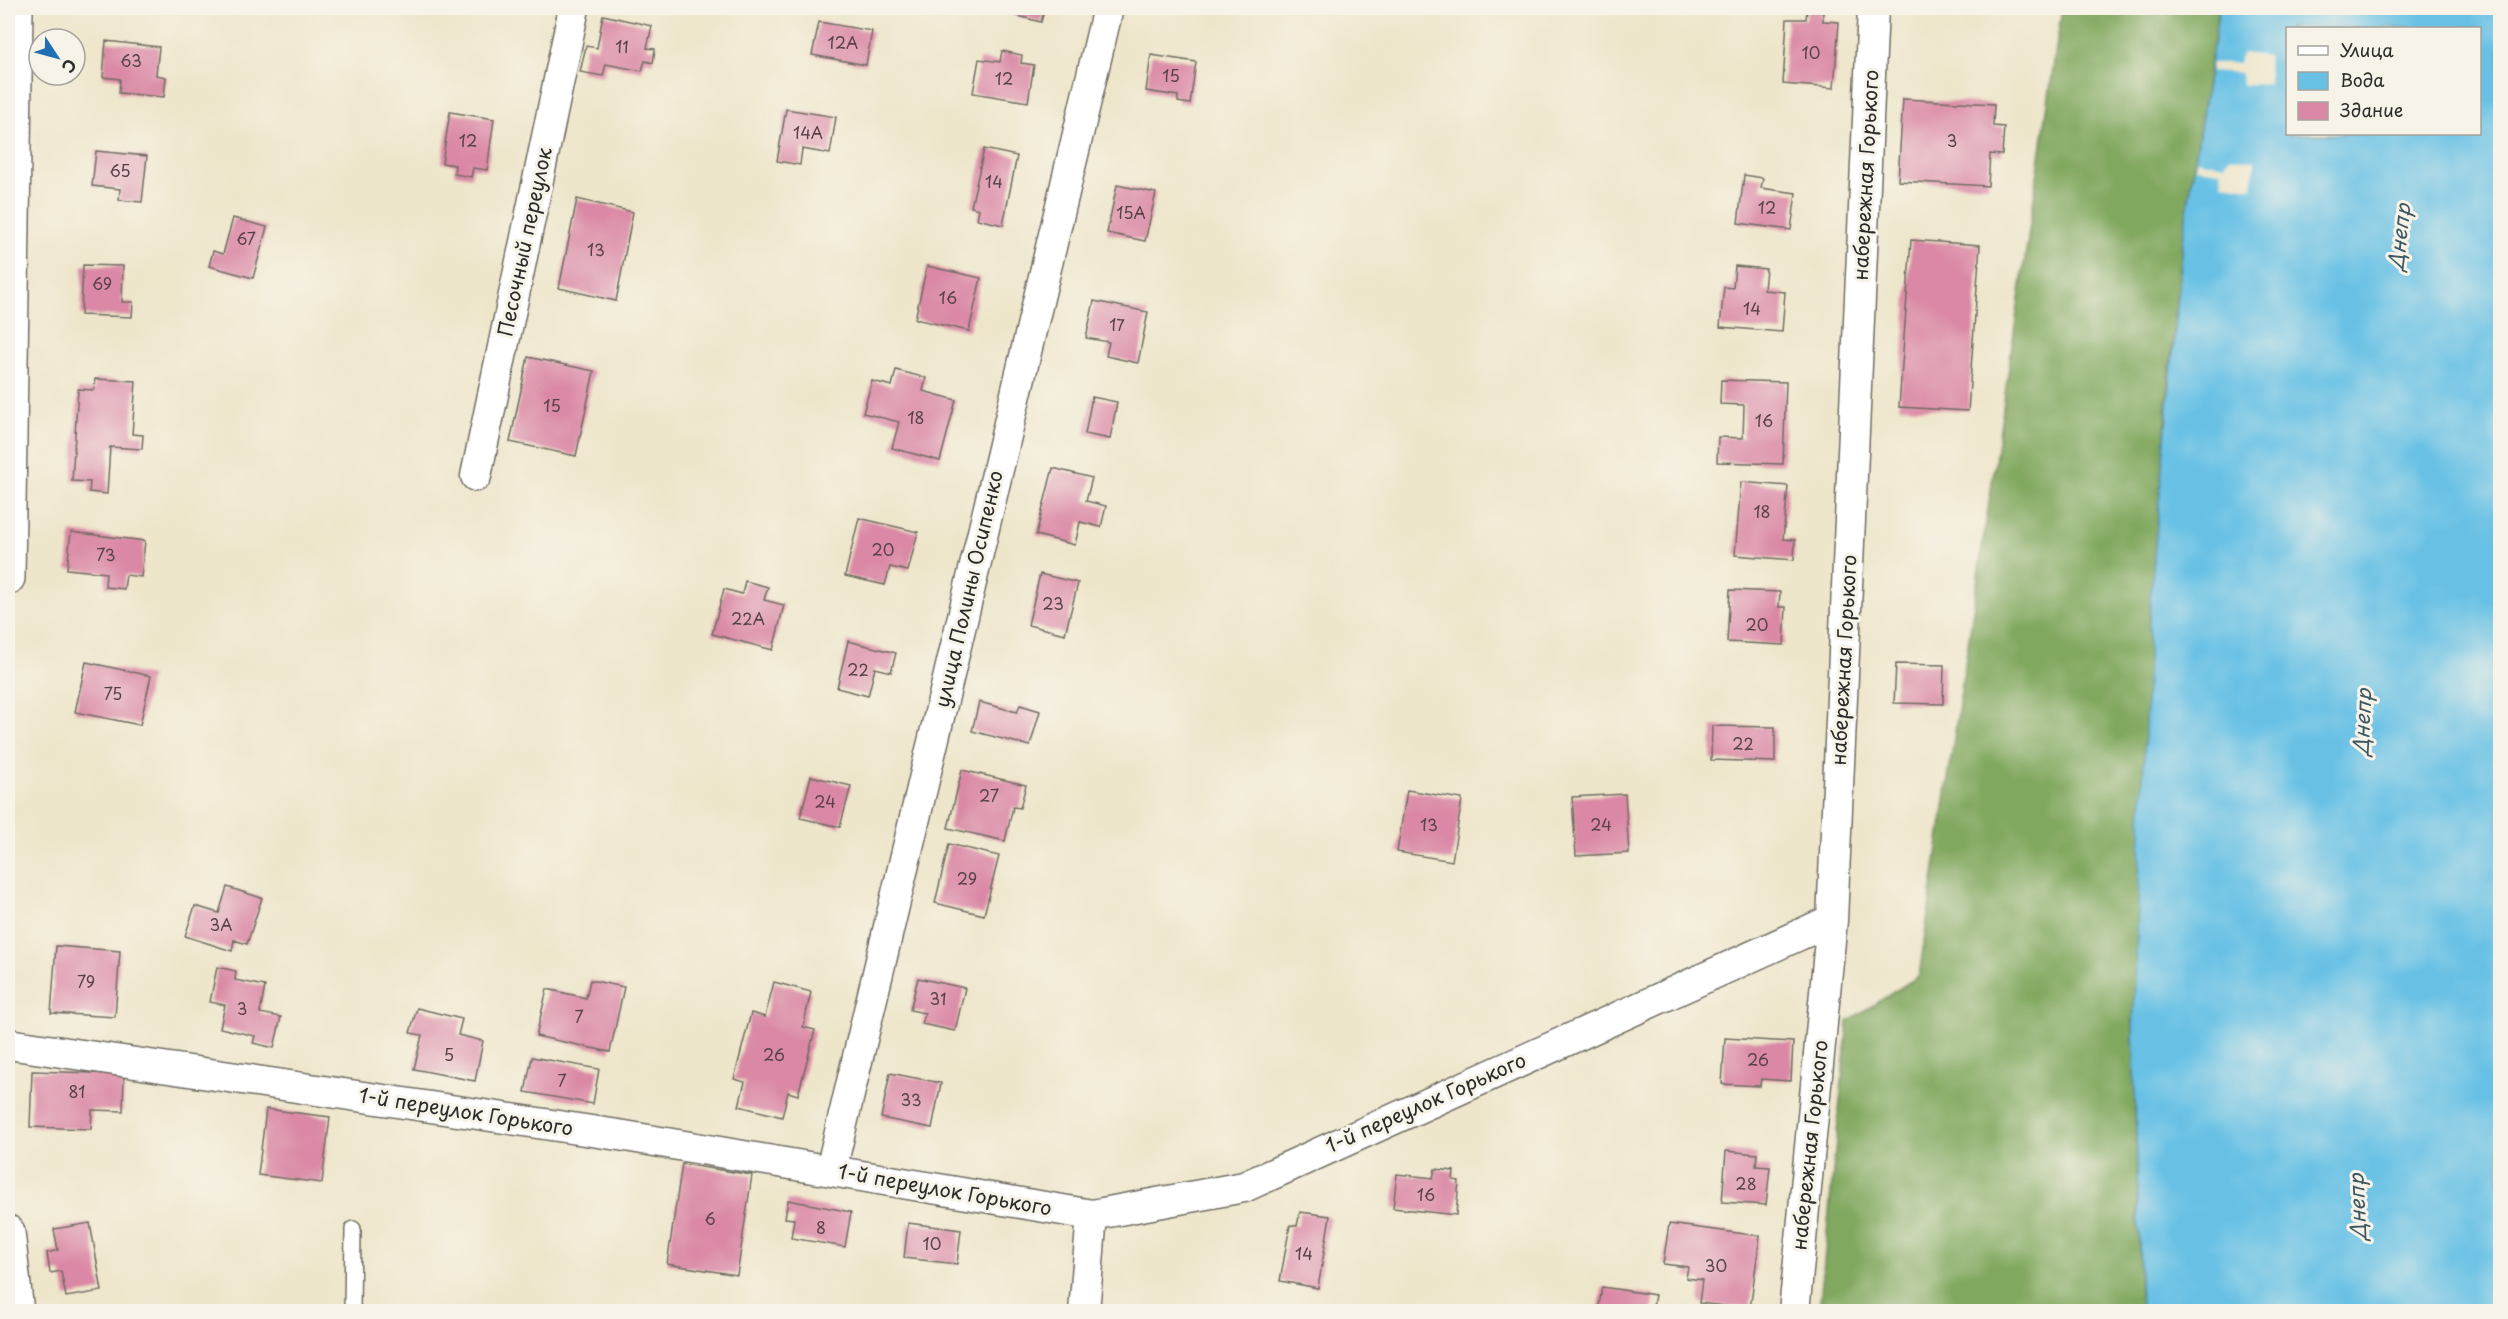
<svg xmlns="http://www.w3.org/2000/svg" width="2508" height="1319" font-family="'Playpen Sans',sans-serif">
	<rect width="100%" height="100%" fill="#f7f3e8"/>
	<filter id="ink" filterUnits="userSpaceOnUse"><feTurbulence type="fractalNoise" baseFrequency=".0167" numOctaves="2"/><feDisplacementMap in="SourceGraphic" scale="12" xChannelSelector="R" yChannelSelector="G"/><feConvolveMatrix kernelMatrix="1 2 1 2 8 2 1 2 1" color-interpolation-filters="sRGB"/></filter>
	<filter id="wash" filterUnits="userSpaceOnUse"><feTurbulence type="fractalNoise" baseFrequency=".008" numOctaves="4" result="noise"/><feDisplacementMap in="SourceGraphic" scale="24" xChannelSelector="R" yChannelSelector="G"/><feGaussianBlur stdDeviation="1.35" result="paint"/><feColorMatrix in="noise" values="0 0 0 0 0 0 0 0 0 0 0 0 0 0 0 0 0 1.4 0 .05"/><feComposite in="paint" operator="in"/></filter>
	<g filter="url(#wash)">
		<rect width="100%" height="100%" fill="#eee6cb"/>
		<path fill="#81a85e" stroke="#566a44" stroke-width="1.5" d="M2062,8H2219L2184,231L2167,400L2133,1029L2141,1311L1819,1312L1848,1021L1919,976Z"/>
		<path fill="#67c1e5" stroke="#497688" stroke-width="1.5" fill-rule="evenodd" d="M2219,8H2500V1311L2141,1312L2133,1029L2150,600L2184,231ZM2288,28H2480V134H2288Z"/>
		<path fill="#eee6cb" d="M2242,53L2268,56L2269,83L2242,85L2241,73L2210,71L2212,63H2239Z
			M2229,157L2255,161L2252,188L2222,184L2221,171L2195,168L2196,160L2225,165Z"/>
		<g id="blocks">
			<path fill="#da88a5" d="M1011,8H1045L1041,22L1010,14Z
				M1807,10L1823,12V21L1839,22L1834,88L1783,84L1787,19H1806Z
				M603,15L652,26L647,48L655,49L653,63L645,61L642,71L606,64L603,76L580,72L586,46L597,48Z
				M819,22L872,31L866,65L812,55Z
				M106,41L159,47L156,75L166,77L164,97L119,93L120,79L103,77Z
				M1002,51L1022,55L1021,63L1034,65L1028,102L973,93L979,59L1000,62Z
				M1151,55L1196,62L1190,104L1178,102V96L1146,91Z
				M1903,99L1994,104L1993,126L2004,127L2002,155L1990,154L1988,186L1898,181Z
				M786,109L836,117L830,154L802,149L800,165L777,161Z
				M450,112L494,119L487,170L473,168L471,177L454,174L455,165L442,163Z
				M984,149L1017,156L1003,225L977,219L979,209L971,207Z
				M96,151L147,156L142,202L119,200L120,189L92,186Z
				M1744,175L1763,178L1761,188L1796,193L1791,230L1738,223Z
				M1117,185L1156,193L1145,241L1107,233Z
				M577,199L633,212L616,301L559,288Z
				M233,218L267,227L253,278L209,266L213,251L223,254Z
				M1911,240L1980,245L1968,411L1899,407Z
				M83,265L123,266L122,302H133L132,317L81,315Z
				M927,266L981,278L969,331L915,319Z
				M1735,266L1766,269L1764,290L1785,292L1782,332L1720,327L1724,287L1733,288Z
				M1094,301L1148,312L1138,363L1106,356L1109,342L1086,338Z
				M528,357L594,371L576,456L510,442Z
				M896,370L926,378L923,391L956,400L940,461L892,448L899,422L863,413L872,381L892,386Z
				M95,379L136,381L132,434L143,435L142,449L110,447L107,494L89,492L90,482L72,481L78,389L94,390Z
				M1721,380L1786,382L1783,464L1717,462L1718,437L1743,438L1744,405L1720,404Z
				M1092,397L1117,402L1110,439L1085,434Z
				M1053,468L1092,478L1086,501L1106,506L1101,527L1080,522L1075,545L1036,535Z
				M1741,482L1788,486L1783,539L1795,540L1794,560L1735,555Z
				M859,518L918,532L908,571L890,567L885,585L845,576Z
				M71,532L145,541L141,577L126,575L124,589L105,587L106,573L67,569Z
				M1040,574L1078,583L1065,634L1028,625Z
				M745,581L768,587L764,600L784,605L773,650L712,634L724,589L742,594Z
				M1730,590L1780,592L1779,607H1786L1784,645L1727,642Z
				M848,641L896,653L891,672L875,668L868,696L837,688Z
				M86,662L151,676L140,725L75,712Z
				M1896,664L1944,665L1943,704L1894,703Z
				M979,702L1017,712L1020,705L1040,711L1030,746L972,731Z
				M1712,726L1775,727V762L1711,760Z
				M962,770L1026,785L1020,808L1013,807L1005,841L948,828Z
				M811,776L851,786L840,827L800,818Z
				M1407,790L1462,799L1452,861L1397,852Z
				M1625,794L1629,853L1576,856L1572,797Z
				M949,844L999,856L984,915L935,903Z
				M227,887L262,898L247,944L234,940L232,951L185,936L195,906L219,913Z
				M56,946L120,951L115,1017L51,1013Z
				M217,967L236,971L235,980L265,986L260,1013L281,1017L274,1048L253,1043L255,1036L220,1028L225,1005L210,1002Z
				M918,978L965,988L955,1031L922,1024L925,1013L910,1010Z
				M590,980L624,987L610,1052L536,1036L547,989L586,998Z
				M774,982L811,992L803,1027L815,1030L798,1095L788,1092L782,1117L739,1106L745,1082L734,1079L751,1013L765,1017Z
				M417,1008L462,1019L458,1035L483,1041L475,1081L414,1069L422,1035L410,1033Z
				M1725,1038L1793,1042L1791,1081L1761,1079L1760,1086L1722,1084Z
				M532,1057L599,1069L593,1104L525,1092Z
				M32,1071L124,1074L123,1111L92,1110L91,1129L30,1127Z
				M890,1073L941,1083L932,1128L881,1118Z
				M266,1109L330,1117L322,1183L258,1175Z
				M1726,1151L1757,1154L1756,1166L1770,1167L1766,1205L1722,1202Z
				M682,1164L752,1175L737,1275L667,1264Z
				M1435,1169L1454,1171L1453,1180L1459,1181L1456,1215L1393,1208L1397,1174L1433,1178Z
				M788,1200L851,1212L845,1247L791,1238L794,1219L785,1218Z
				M1300,1212L1330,1216L1318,1288L1280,1281L1290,1225L1297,1226Z
				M90,1223L102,1291L66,1297L61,1271L50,1273L47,1253L58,1250L54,1229Z
				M908,1223L961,1230L957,1264L904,1258Z
				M1669,1224L1760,1236L1750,1309L1699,1303L1702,1280L1686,1278L1688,1267L1663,1264Z
				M1602,1287L1655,1295L1652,1312H1598Z"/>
		</g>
	</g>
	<g filter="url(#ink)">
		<use href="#blocks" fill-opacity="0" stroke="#6f6c63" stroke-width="1.5"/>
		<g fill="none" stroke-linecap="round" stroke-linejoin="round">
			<defs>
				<path id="service" d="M352,1312L353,1229"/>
				<path id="minor" d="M476,476L574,8
					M8,1044L625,1136L1092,1215L1244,1187L1832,920
					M831,1170L1108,8
					M1084,1312L1092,1215
					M1794,1312L1832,920L1873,8"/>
				<path id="tertiary" d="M8,578L16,8
					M8,1232L17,1312"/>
			</defs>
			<use href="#service" stroke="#6f6c63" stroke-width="18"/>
			<use href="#minor" stroke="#6f6c63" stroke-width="33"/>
			<use href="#tertiary" stroke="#6f6c63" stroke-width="36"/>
			<use href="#service" stroke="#fff" stroke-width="15"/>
			<use href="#minor" stroke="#fff" stroke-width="30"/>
			<use href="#tertiary" stroke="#fff" stroke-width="33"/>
		</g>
	</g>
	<g text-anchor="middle" stroke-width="6" stroke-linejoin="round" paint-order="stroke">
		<g font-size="16" fill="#57424a">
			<text x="843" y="49">12А</text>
			<text x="622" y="53">11</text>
			<text x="1811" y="59">10</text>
			<text x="131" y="67">63</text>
			<text x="1171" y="82">15</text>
			<text x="1004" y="85">12</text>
			<text x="808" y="139">14А</text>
			<text x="468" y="147">12</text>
			<text x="1952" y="147">3</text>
			<text x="120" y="177">65</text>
			<text x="994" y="188">14</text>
			<text x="1767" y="214">12</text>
			<text x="1131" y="219">15А</text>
			<text x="246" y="245">67</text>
			<text x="596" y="256">13</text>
			<text x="102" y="290">69</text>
			<text x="948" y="304">16</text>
			<text x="1752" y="315">14</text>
			<text x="1117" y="331">17</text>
			<text x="552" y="412">15</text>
			<text x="916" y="424">18</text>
			<text x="1764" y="427">16</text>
			<text x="1762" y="518">18</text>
			<text x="883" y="556">20</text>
			<text x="106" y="561">73</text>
			<text x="1053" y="610">23</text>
			<text x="748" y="625">22А</text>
			<text x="1757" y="631">20</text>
			<text x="858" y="676">22</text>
			<text x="113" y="700">75</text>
			<text x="1743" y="750">22</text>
			<text x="989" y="802">27</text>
			<text x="825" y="808">24</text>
			<text x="1429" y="831">13</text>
			<text x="1601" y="831">24</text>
			<text x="967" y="885">29</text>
			<text x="221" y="931">3А</text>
			<text x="86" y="988">79</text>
			<text x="938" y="1005">31</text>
			<text x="242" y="1015">3</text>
			<text x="579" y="1023">7</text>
			<text x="449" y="1061">5</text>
			<text x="774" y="1061">26</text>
			<text x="1758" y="1066">26</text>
			<text x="562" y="1087">7</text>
			<text x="77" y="1098">81</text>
			<text x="911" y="1106">33</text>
			<text x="1746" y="1190">28</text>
			<text x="1426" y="1201">16</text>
			<text x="710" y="1225">6</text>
			<text x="821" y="1234">8</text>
			<text x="932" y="1250">10</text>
			<text x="1304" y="1260">14</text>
			<text x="1716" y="1272">30</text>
		</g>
		<g font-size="20" fill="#2b2b2b" stroke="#f7f3e8">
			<text transform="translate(1866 175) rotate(-87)" y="7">набережная Горького</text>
			<text transform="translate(525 242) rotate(-78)" y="7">Песочный переулок</text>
			<text transform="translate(969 589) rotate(-77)" y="7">улица Полины Осипенко</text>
			<text transform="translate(1844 660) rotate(-87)" y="7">набережная Горького</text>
			<text transform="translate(1426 1103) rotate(-24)" y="7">1-й переулок Горького</text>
			<text transform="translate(466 1112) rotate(9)" y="7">1-й переулок Горького</text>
			<text transform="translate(1810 1145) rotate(-84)" y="7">набережная Горького</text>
			<text transform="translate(945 1190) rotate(10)" y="7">1-й переулок Горького</text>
		</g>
		<g font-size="21" font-style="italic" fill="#3d5863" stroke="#f7f3e8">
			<text transform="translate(2400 237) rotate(-83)" y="7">Днепр</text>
			<text transform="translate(2363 722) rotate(-87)" y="7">Днепр</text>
			<text transform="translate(2358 1207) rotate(-92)" y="7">Днепр</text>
		</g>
	</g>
	<rect width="2508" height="1319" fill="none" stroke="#f7f3e8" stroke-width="30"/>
	<rect x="2286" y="27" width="195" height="108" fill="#f7f3e8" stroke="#a5a39c" stroke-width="1.5"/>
	<rect x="2298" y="46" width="30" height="9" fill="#ffffff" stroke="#a5a39c" stroke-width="1.5"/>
	<text x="2340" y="57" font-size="18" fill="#2b2b2b">Улица</text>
	<rect x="2298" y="72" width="30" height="18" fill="#67c1e5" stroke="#a5a39c" stroke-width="1.5"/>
	<text x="2340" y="87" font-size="18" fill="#2b2b2b">Вода</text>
	<rect x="2298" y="102" width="30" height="18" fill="#da88a5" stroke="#a5a39c" stroke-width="1.5"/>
	<text x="2340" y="117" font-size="18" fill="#2b2b2b">Здание</text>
	<g transform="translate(57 57) rotate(126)"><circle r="28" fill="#f7f3e8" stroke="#a5a39c" stroke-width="1.5"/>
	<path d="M0-4.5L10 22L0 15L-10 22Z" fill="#1f6fb2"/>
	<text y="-9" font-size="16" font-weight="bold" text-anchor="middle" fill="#2b2b2b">С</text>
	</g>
</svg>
